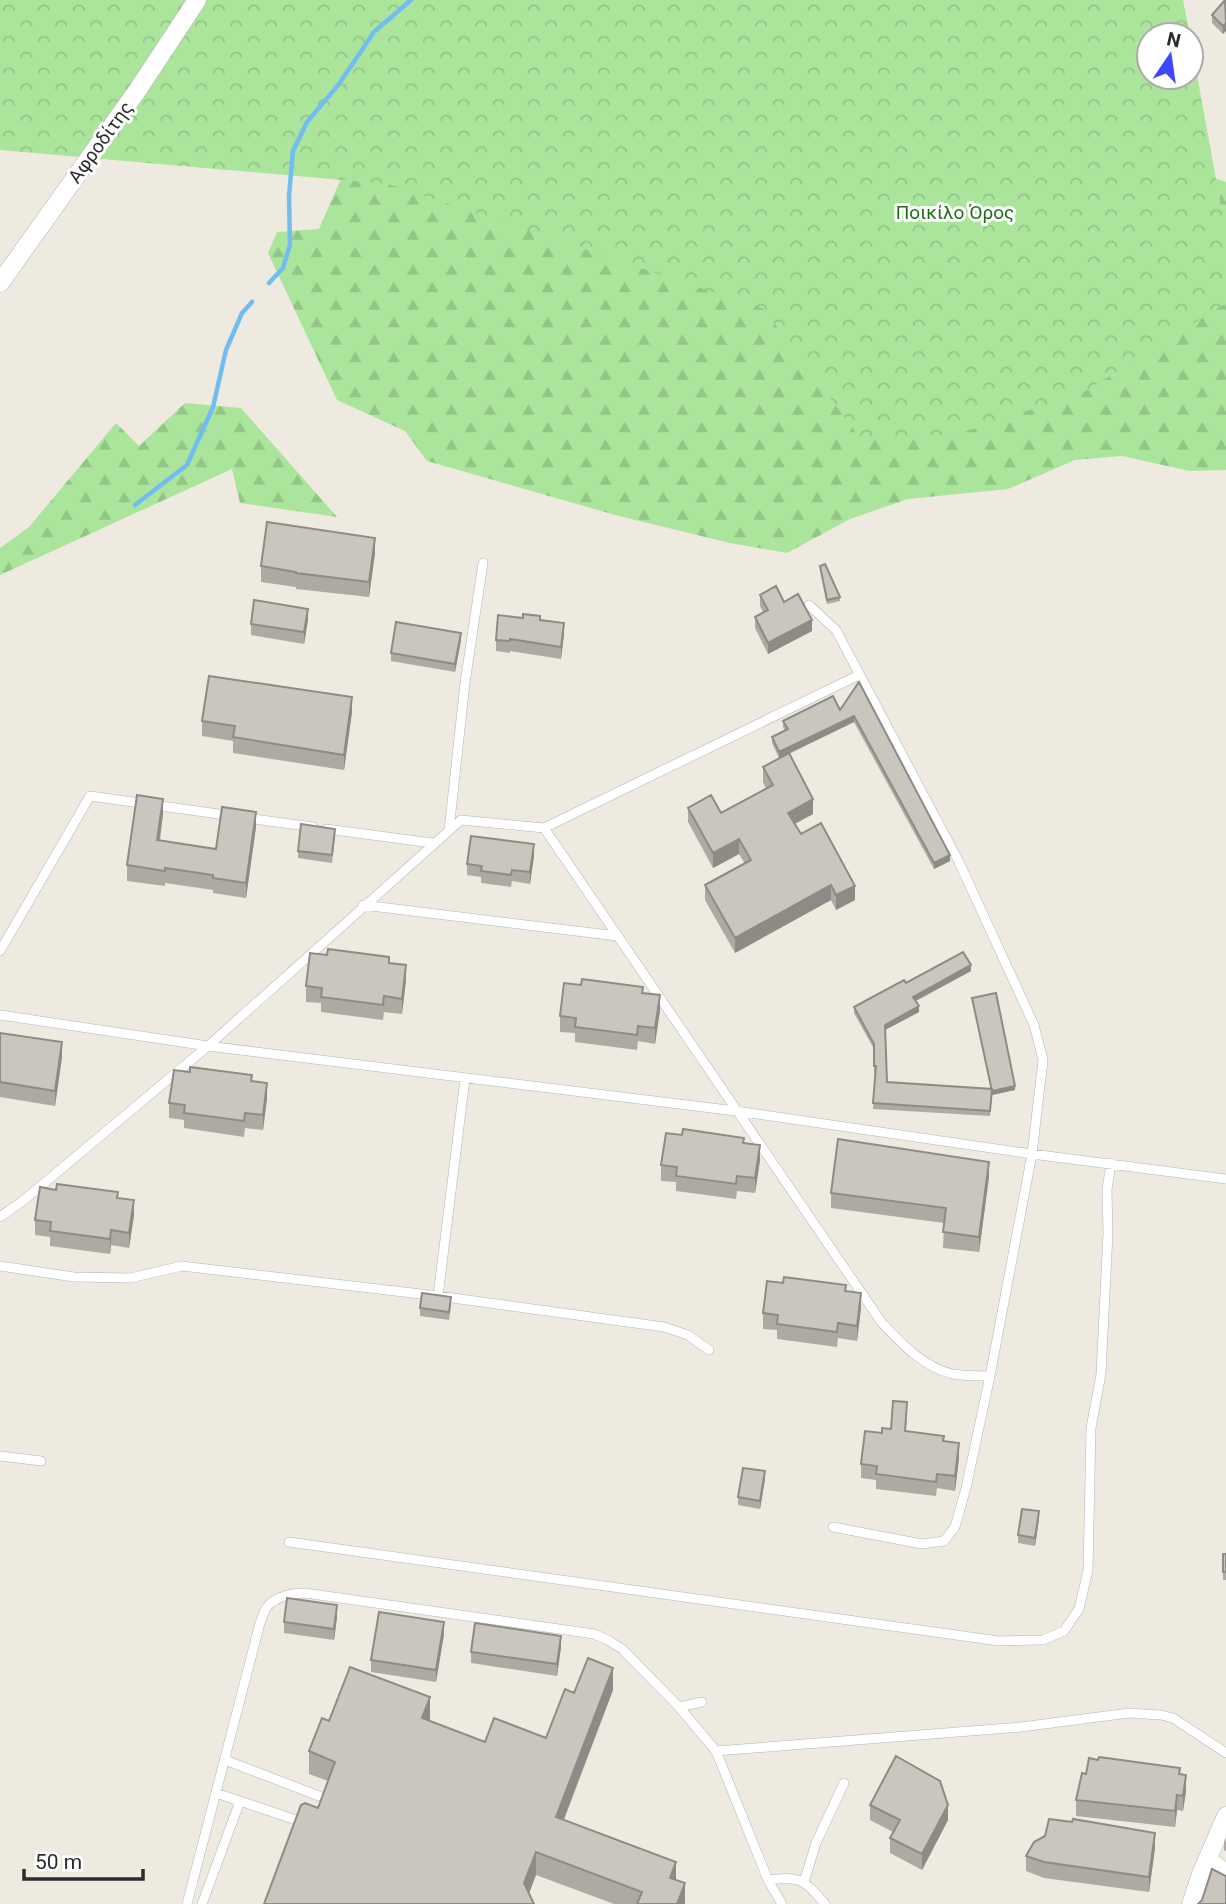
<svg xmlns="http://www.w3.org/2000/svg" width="1226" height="1904" font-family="Roboto,sans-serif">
	<defs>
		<pattern id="forest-firs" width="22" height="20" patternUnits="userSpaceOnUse" patternTransform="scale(1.75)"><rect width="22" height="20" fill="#aae59b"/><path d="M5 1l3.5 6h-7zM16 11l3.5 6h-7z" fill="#92c586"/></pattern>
		<pattern id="park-crowns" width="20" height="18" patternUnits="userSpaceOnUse" patternTransform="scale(1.75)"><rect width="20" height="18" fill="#aae59b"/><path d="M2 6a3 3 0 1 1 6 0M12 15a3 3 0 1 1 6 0" fill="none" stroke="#92c586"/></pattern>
	</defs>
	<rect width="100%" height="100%" fill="#eeeadf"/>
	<path fill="url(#forest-firs)" d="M1167,161L1226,182V470L1190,471L1122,456L1075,460L1008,489L908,499L850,519L787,553L730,543L615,515L427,461L405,431L337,400L268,253L277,232L319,229L346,167Z
		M185,403L241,408L337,517L240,503L232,469L0,575V548L29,527L116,423L139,446Z"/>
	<path fill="url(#park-crowns)" d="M0,0H1183L1190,35H1149V77H1191V42L1226,234V303L1086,391L959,434L860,438L764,309L388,184L0,150Z"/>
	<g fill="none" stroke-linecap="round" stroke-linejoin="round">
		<path stroke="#72bdf0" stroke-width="4.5" d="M269,283L283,268L290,245L289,196L293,151L307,122L339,84L374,32L411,0
			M135,505L187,465L213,407L226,350L242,313L252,302"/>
		<defs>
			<path id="service" d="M809,605L836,630L959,862L1034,1025L1043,1060L1032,1154L990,1376L966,1488L955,1527L944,1541L922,1544L833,1527
				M247,818L313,827
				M544,828L882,1323C902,1344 922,1366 952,1374C964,1376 978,1376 990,1376
				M327,829L432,843
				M449,830L465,683L483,563
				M363,905L617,936
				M0,951L90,796L233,816
				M0,1015L208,1046L736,1111L1032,1154L1226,1179
				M0,1217L24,1200L208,1046L461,820L544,828L859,675
				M0,1266L74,1277L130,1278L182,1266L438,1296L664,1327L688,1335L709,1350
				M438,1296L465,1079
				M0,1456L41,1461
				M289,1542L999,1641L1043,1640L1064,1631L1079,1609L1088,1570L1091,1428L1101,1374L1108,1233L1107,1190L1111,1163
				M679,1707L702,1702
				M716,1751L1021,1727L1129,1713L1161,1715L1173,1718L1226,1753
				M225,1760L319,1796
				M216,1793L299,1821
				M768,1880C801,1876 803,1879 825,1904
				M804,1882L816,1843L844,1783
				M187,1904L260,1623C262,1619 264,1611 267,1607C276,1596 293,1593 305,1593L594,1634L608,1640L622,1649L679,1707L716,1751L768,1880L782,1904
				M202,1904L240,1801"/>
			<path id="minor" d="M0,283L137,91L197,0
				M1207,1859L1226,1873
				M1191,1904L1201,1874L1226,1816"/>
		</defs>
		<use href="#service" stroke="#b2b3c0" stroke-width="10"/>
		<use href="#minor" stroke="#b2b3c0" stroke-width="19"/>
		<use href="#service" stroke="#fff" stroke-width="9"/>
		<use href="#minor" stroke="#fff" stroke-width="18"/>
	</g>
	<path fill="#aeaaa3" d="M1225,0L1223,34L1212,23V15Z
		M375,553L369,597L296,589V587L261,582V566Z
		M820,566L840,597V601L827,604Z
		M760,595L784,602L812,631L768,654L755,628V617L763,612L760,606Z
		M308,620L304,644L251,635V624Z
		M540,620L564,634L561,659L510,651V653L496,651V640Z
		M461,640L455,672L391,661V653Z
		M859,682L950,861L934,869L854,722L789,754L813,814L795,824L801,834L855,900L836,910L831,900L735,953L705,900V885L745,864L739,854L713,868L688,822V808L721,813L766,789L763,782V767L779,758L772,743V737L785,731L783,727V721L840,710Z
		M352,712L344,770L233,753V741L202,736V721Z
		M163,814L160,841L216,849L256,827L246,898L213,893V890L165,883V886L127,881V865Z
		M335,837L332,863L298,858V851Z
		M534,856L530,884L512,881L511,887L481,883V877L467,875V864Z
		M389,963L406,980L402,1014L384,1012L383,1020L321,1012V1003L306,1002V986Z
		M971,971L916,1001L919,1012L885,1030L887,1082L991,1089L972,998L1015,1090L992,1095L990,1116L873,1109L875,1072H874V1049L854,1013V1007L906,983Z
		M643,993L660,1010L655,1044L638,1041L637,1050L575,1042V1033L560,1032V1016Z
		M0,1033L62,1057L55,1106L0,1097Z
		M252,1081L267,1098L263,1130L245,1128L244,1137L184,1128V1120L169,1118V1103Z
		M744,1143L760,1160L755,1193L737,1191L736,1199L676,1191V1182L661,1181V1165Z
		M989,1177L979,1252L943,1248L944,1223L831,1208V1193Z
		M118,1198L134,1215L129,1248L111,1245L110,1254L50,1246V1237L35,1235V1220Z
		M846,1291L861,1308L857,1341L838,1338L837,1347L777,1339V1330L763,1329V1313Z
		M451,1305L449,1320L420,1316V1308Z
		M907,1417L906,1431L944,1441L959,1458L955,1491L937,1488L936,1496L876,1489V1480L861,1478V1464L882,1433L891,1429Z
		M765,1479L760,1509L738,1505V1497Z
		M1039,1519L1035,1546L1018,1543V1535Z
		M1223,1554H1226V1580H1223Z
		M337,1617L334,1640L284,1633V1622Z
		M444,1634L436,1682L371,1672V1660Z
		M561,1647L557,1676L471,1663V1652Z
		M613,1690L564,1820L676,1880L685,1904H614L536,1875L318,1808L328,1781L309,1774V1751L329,1721L430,1719V1721L485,1742L546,1738L574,1693Z
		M1086,1774H1180L1186,1791L1183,1811L1177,1810L1175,1827L1076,1816V1800Z
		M870,1805L948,1820L922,1870L890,1853V1838L893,1832L870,1820Z
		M1226,1837V1851L1224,1850V1842Z
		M1155,1848L1149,1892L1044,1878L1026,1871V1856Z"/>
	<path fill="#8d8b85" d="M1226,23V31L1223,34V26Z
		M375,538V553L369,597V582Z
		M308,609V620L304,644V632Z
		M812,620V631L768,654V643Z
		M564,623V634L561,659V647Z
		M461,633V640L455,672V664Z
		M352,697V712L344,770V755Z
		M854,716V722L779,758V752Z
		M163,799V814L157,856V840Z
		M813,799V814L788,827V813Z
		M256,812V827L246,898V883Z
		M739,839V854L713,868V853Z
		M534,844V856L530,884V872Z
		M950,855V861L934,869V863Z
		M831,885V900L735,953V938Z
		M855,886V900L836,910V895Z
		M406,965V980L402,1014V999Z
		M971,965V971L913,1002V997Z
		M660,995V1010L655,1044V1028Z
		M919,1006V1012L885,1030V1025Z
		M62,1042V1057L55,1106V1091Z
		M267,1083V1098L263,1130V1115Z
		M1015,1086V1090L992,1095L990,1116L992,1089Z
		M760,1145V1160L755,1193V1178Z
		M989,1162V1177L979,1252V1237Z
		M134,1200V1215L129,1248V1233Z
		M111,1230V1245L110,1254V1239Z
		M861,1293V1308L857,1341V1326Z
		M959,1443V1458L955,1491V1476Z
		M765,1471V1479L760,1509V1501Z
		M1039,1511V1519L1035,1546V1538Z
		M337,1605V1617L334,1640V1629Z
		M444,1622V1634L436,1682V1670Z
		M561,1636V1647L557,1676V1664Z
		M613,1668V1690L556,1839V1817Z
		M430,1697V1719L422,1740V1718Z
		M1186,1775V1791L1183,1811V1796Z
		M1177,1795V1810L1175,1827V1811Z
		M948,1805V1820L922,1870V1854Z
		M1155,1833V1848L1149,1892V1877Z
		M536,1852V1875L525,1904L524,1883Z
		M676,1862V1884L670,1878Z
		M685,1883V1904H677Z"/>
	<path fill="#cac6be" stroke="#8d8b85" stroke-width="2" d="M1225,0L1226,23L1223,26L1212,15Z
		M267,522L375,538L369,582L296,573V572L261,566Z
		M825,564L840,597L827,600L820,566Z
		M776,586L784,602L798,594L812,620L768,643L755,617L768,610L760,595Z
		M254,600L308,609L304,632L251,624Z
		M523,614L540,616V620L564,623L561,647L510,639V641L496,640L498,615L523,618Z
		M396,622L461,633L455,664L391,653Z
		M209,676L352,697L344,755L233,737L235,726L202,721Z
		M859,682L950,855L934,863L854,716L779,752L772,737L788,729L783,721L833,696L840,710Z
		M789,753L813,799L788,813L801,834L821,823L855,886L836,895L831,885L735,938L705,885L751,860L739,839L713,853L688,808L711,795L721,813L773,785L763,767Z
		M137,795L163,799L157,840L216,849L222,807L256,812L246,883L213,878V875L165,868V871L127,865Z
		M301,824L335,829L332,855L298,851Z
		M471,836L534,844L530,872L512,870L511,875L481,871L482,866L467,864Z
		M328,949L389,957V963L406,965L402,999L384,996L383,1005L321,997L322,988L306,986L310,953L327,955Z
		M963,952L971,965L913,997L919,1006L885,1025L887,1082L992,1089L990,1111L873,1103L876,1066H874V1044L854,1007L904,980L906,983Z
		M582,979L643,987L642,993L660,995L655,1028L638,1026L637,1035L575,1027L576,1018L560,1016L564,983L581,985Z
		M996,993L1015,1086L992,1091L972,998Z
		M0,1033L62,1042L55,1091L0,1082Z
		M190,1067L252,1075L251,1081L267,1083L263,1115L245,1113L244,1121L184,1113L185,1105L169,1103L174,1070L190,1072Z
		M683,1129L744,1138L743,1143L760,1145L755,1178L737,1176L736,1184L676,1176L677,1167L661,1165L666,1133L682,1135Z
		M838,1139L989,1162L979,1237L943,1232L946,1208L831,1193Z
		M57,1184L118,1192L117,1198L134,1200L129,1233L111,1230L110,1239L50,1231L51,1222L35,1220L40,1187L56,1190Z
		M784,1277L846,1285L845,1291L861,1293L857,1326L838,1323L837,1332L777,1324L778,1315L763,1313L767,1281L783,1283Z
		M422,1293L451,1297L449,1312L420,1308Z
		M893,1401L907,1402L905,1431L944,1436L943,1441L959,1443L955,1476L937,1474L936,1482L876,1474L877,1466L861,1464L865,1431L882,1433V1428L891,1429Z
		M743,1468L765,1471L760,1501L738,1497Z
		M1022,1509L1039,1511L1035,1538L1018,1535Z
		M1223,1554H1226V1572H1223Z
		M287,1598L337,1605L334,1629L284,1622Z
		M379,1612L444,1622L436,1670L371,1660Z
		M475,1623L561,1636L557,1664L471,1652Z
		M588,1658L613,1668L556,1817L676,1862L670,1878L685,1883L677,1904H637L642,1892L536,1852L524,1883L534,1904H264L301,1805L305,1803L318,1808L335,1762L309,1751L322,1718L329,1721L350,1667L430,1697L422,1718L485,1742L494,1718L546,1738L565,1689L574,1693Z
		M896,1756L940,1781L948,1805L922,1854L890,1838L900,1820L870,1805Z
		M1099,1757L1180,1768L1179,1774L1186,1775L1183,1796L1177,1795L1175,1811L1076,1800L1082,1773L1086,1774L1089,1758L1098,1760Z
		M1049,1819L1072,1822L1073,1819L1155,1833L1149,1877L1044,1862L1026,1856L1034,1842L1045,1836Z
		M1212,1869L1226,1876V1904H1198L1202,1900Z"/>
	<g text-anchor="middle" stroke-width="6" stroke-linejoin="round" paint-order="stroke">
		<g font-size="19" fill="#2c2c2c" stroke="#fff">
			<text transform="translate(100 142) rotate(-54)" y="7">Αφροδίτης</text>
		</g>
		<g font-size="19" fill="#206c1a" stroke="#fff">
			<text x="955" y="219">Ποικίλο Όρος</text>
		</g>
	</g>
	<g transform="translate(1170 56) rotate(13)"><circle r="33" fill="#ffffff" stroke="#ababab" stroke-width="2"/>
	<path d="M0-5L12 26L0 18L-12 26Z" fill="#3e47fc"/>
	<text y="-10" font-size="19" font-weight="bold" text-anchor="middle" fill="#2c2c2c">N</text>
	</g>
	<path d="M24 1869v10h119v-10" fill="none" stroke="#2c2c2c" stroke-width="3.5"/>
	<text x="35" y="1869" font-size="21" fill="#2c2c2c" stroke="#ffffff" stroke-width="5" paint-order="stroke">50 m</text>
</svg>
